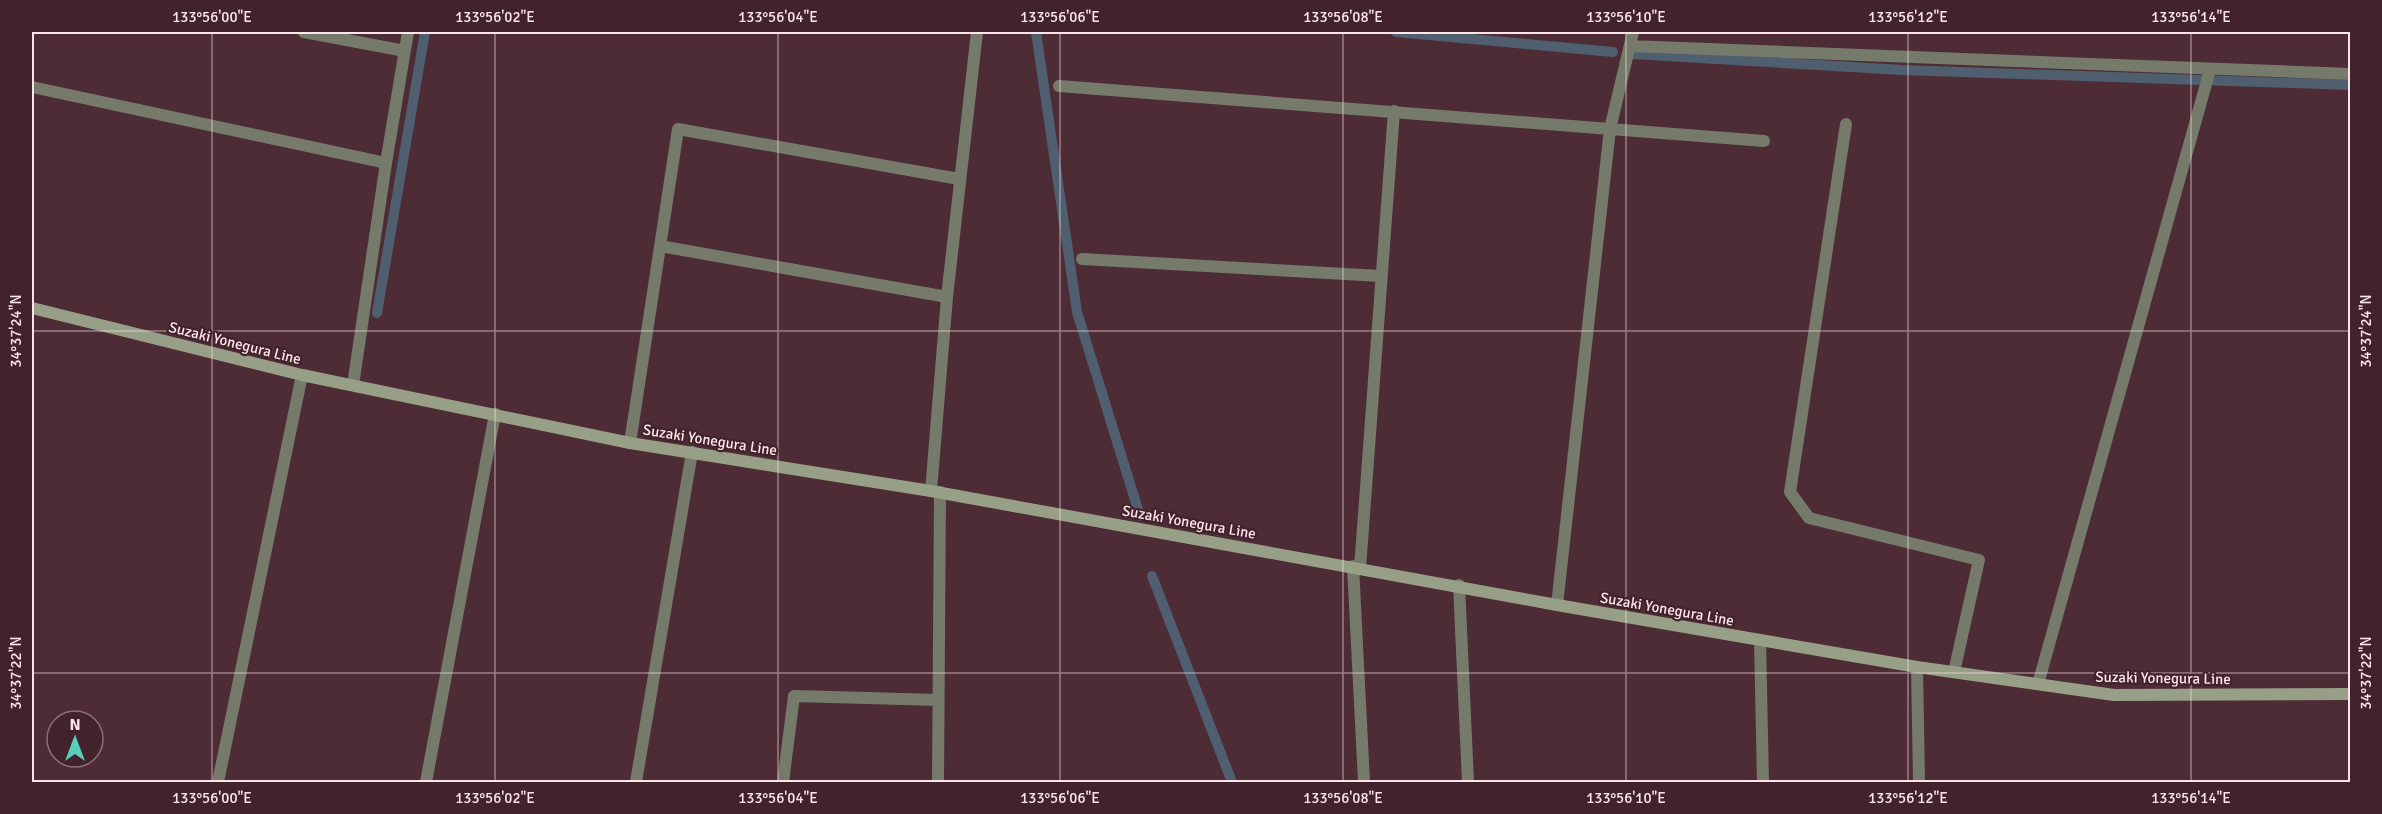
<svg xmlns="http://www.w3.org/2000/svg" width="2382" height="814" font-family="Signika,sans-serif">
	<rect width="100%" height="100%" fill="#4d2c35"/>
	<g fill="none" stroke-linecap="round" stroke-linejoin="round">
		<path stroke="#4f5f70" stroke-width="10" d="M1036,32L1077,312L1140,516
			M1396,32L1613,52
			M1633,54L1902,70L2350,85
			M377,313L425,32
			M1152,576L1232,782"/>
		<path stroke="#757a6b" stroke-width="12" d="M304,32L405,51
			M1630,46L2350,74
			M1059,86L1764,141
			M32,87L386,163
			M1846,124L1790,492L1809,518L1979,560L1954,672
			M660,246L947,297
			M1082,259L1381,276
			M353,385L386,163L408,32
			M630,443L678,129L959,179
			M931,491L947,297L977,32
			M1353,566L1364,782
			M1360,568L1394,111
			M1459,585L1468,782
			M1557,605L1610,129L1633,32
			M1760,640L1763,782
			M1917,667L1919,782
			M2038,684L2210,70
			M218,782L302,375
			M426,782L495,414
			M636,782L692,452
			M783,782L794,696L938,700
			M938,782L940,492"/>
		<path stroke="#979f87" stroke-width="12" d="M32,308L302,375L630,443L931,491L1557,605L1917,667L2114,695L2350,694"/>
	</g>
	<path fill="none" stroke="#fce5ea" stroke-width="1.5" stroke-opacity="0.45" d="M212,32V782M495,32V782M778,32V782M1060,32V782M1343,32V782M1626,32V782M1908,32V782M2191,32V782M32,331H2350M32,673H2350"/>
	<g text-anchor="middle" stroke-width="4.5" stroke-linejoin="round" paint-order="stroke">
		<g font-size="15" fill="#fce5ea" stroke="#42222b">
			<text transform="translate(235 343) rotate(14)" y="5">Suzaki Yonegura Line</text>
			<text transform="translate(710 440) rotate(9)" y="5">Suzaki Yonegura Line</text>
			<text transform="translate(1189 522) rotate(10)" y="5">Suzaki Yonegura Line</text>
			<text transform="translate(1667 609) rotate(10)" y="5">Suzaki Yonegura Line</text>
			<text transform="translate(2163 678) rotate(1)" y="5">Suzaki Yonegura Line</text>
		</g>
	</g>
	<rect width="2382" height="814" fill="none" stroke="#42222b" stroke-width="66"/>
	<g transform="translate(75 739)"><circle r="28" fill="#42222b" stroke="#8c7077" stroke-width="1.5"/>
	<path d="M0-4.5L10 22L0 15L-10 22Z" fill="#5acebd"/>
	<text y="-9" font-size="16" font-weight="bold" text-anchor="middle" fill="#fce5ea">N</text>
	</g>
	<rect x="33" y="33" width="2316" height="748" fill="none" stroke="#fce5ea" stroke-width="2"/>
	<g font-size="15" text-anchor="middle" fill="#fce5ea">
		<text x="212" y="22">133°56'00"E</text>
		<text x="495" y="22">133°56'02"E</text>
		<text x="778" y="22">133°56'04"E</text>
		<text x="1060" y="22">133°56'06"E</text>
		<text x="1343" y="22">133°56'08"E</text>
		<text x="1626" y="22">133°56'10"E</text>
		<text x="1908" y="22">133°56'12"E</text>
		<text x="2191" y="22">133°56'14"E</text>
		<text transform="translate(16 331) rotate(-90)" y="5">34°37'24"N</text>
		<text transform="translate(2366 331) rotate(-90)" y="5">34°37'24"N</text>
		<text transform="translate(16 673) rotate(-90)" y="5">34°37'22"N</text>
		<text transform="translate(2366 673) rotate(-90)" y="5">34°37'22"N</text>
		<text x="212" y="803">133°56'00"E</text>
		<text x="495" y="803">133°56'02"E</text>
		<text x="778" y="803">133°56'04"E</text>
		<text x="1060" y="803">133°56'06"E</text>
		<text x="1343" y="803">133°56'08"E</text>
		<text x="1626" y="803">133°56'10"E</text>
		<text x="1908" y="803">133°56'12"E</text>
		<text x="2191" y="803">133°56'14"E</text>
	</g>
</svg>
